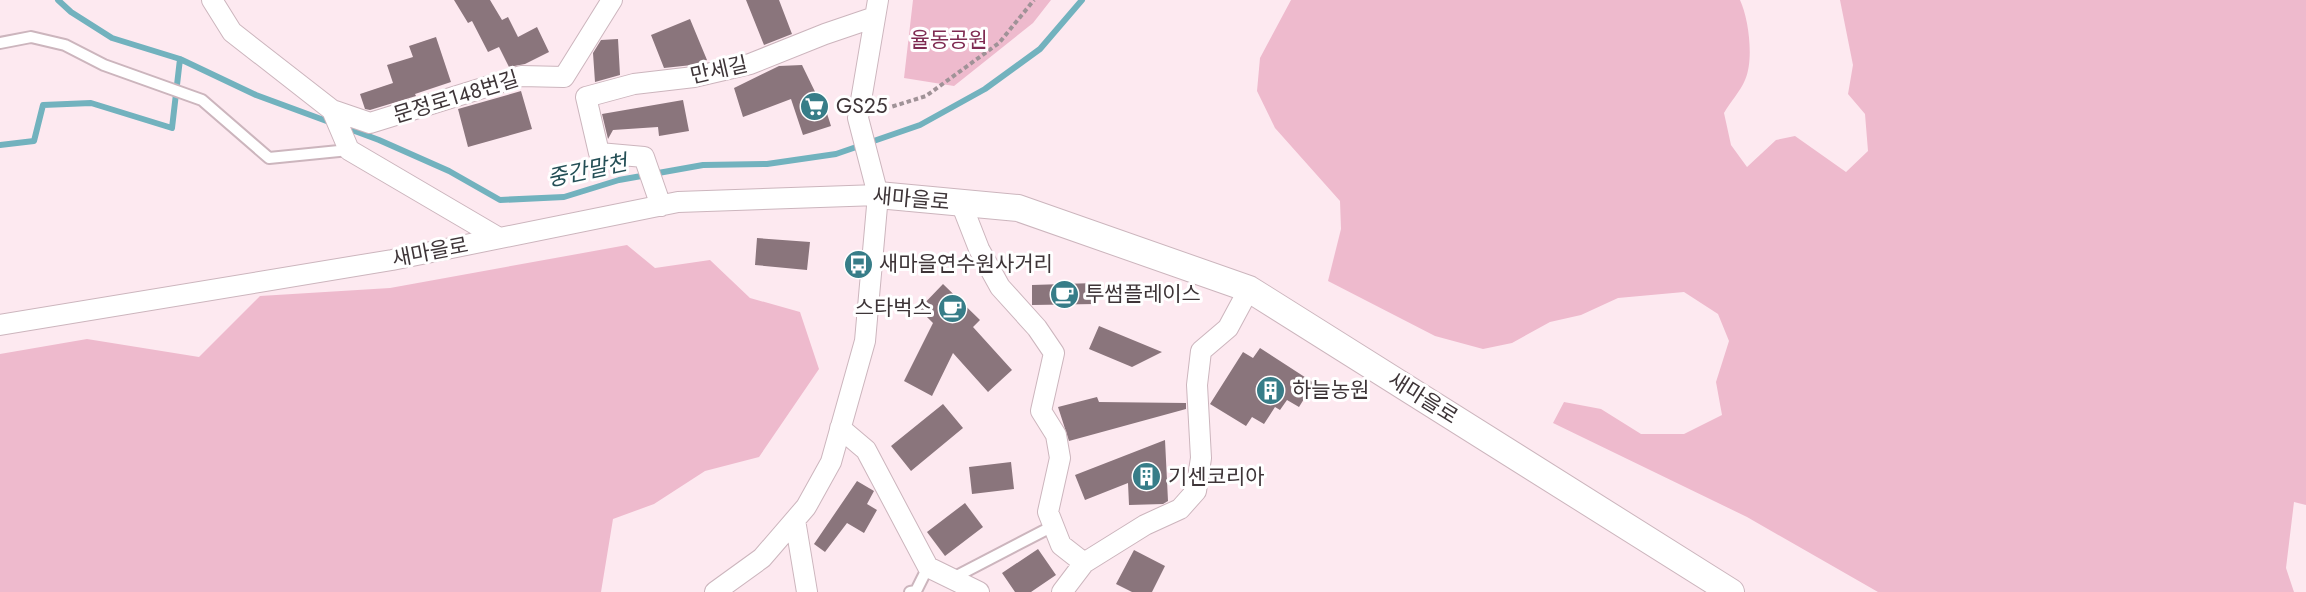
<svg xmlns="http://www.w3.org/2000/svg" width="2306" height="592" font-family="Jost,'Noto Sans KR',sans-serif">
	<rect width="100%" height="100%" fill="#fde9f0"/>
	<path fill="#eebacd" d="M913,0H1051L1033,23L954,86L904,78Z
		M1291,0H1740C1749,19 1754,61 1745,80C1740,92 1730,102 1724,113L1731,145L1747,167L1776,140L1795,136L1846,172L1868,151L1865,114L1848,94L1853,65L1840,0H2306V505L2294,502L2286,568L2294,592H1878L1747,517L1553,423L1564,402L1601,409L1641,434H1684L1722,415L1716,382L1729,341L1718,314L1684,292L1618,298L1581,315L1550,322L1512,343L1483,349L1435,336L1328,281L1341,229L1340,201L1275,128L1257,91L1260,58Z
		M627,245L655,268L710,260L750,298L800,312L819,369L759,457L705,471L654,504L613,519L601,592H0V354L87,339L199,357L260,296L390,288Z"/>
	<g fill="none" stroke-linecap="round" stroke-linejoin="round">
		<path stroke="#72b2be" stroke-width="6" d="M58,0L71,12L112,38L180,59L256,95L332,123
			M344,127L379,140L449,171L500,200L564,197L619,180L703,165L767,164L836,154L920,125L985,89L1040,49L1082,0
			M0,145L34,141L43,105L91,103L172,128L180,59"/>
	</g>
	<path fill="#8a757c" d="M454,0H490L502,20L508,17L518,37L537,27L549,52L525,64L509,67L499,47L488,52L472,21L468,23Z
		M746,0H779L792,34L764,45Z
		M690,19L707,60L692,65L664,68L651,35Z
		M436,37L451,82L415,94L416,96L370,110L365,109L360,94L393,83L387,65L413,57L409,46Z
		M618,39L620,75L595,82L593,53L601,40Z
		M802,65L820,102L823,101L831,126L803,135L791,99L743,117L734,88L779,66Z
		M521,91L532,129L468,147L458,109Z
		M683,100L689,131L659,136L658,127L613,130L608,139L602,114Z
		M757,238L810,242L807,270L755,265Z
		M1095,283L1096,304L1032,305V285Z
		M943,284L980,320L973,327L1012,370L988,392L953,353L932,396L904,381L933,323L919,309Z
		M1099,326L1162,352L1132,367L1089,349Z
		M1260,348L1314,383L1299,407L1287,400L1280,410L1275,407L1264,424L1252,417L1246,426L1210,404L1243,352L1253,358Z
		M1097,397L1099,402L1186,403V409L1069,441L1058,407Z
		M943,404L963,428L911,471L891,446Z
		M1165,440L1168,501L1163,504L1129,505L1128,483L1085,500L1075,475Z
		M1011,462L1014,489L972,494L969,467Z
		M857,481L874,491L867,504L877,510L864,533L847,523L825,552L814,544Z
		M965,503L983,527L945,556L927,532Z
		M1038,549L1056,575L1031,592H1015L1002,573Z
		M1134,550L1165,566L1152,592H1132L1116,584Z"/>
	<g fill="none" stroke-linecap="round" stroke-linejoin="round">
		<defs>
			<path id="service" d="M0,43L31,37L65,45L104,65L202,100L269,158L349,150
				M951,579L1053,526
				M910,592L916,591L928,567"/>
			<path id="minor" d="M212,0L232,32L332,110L370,123L521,76L564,77L612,0
				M586,97L634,84L694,77L750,64L825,34L875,17
				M586,97L599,153L644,157L661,206
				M332,110L349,150L499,238
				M961,203L979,249L1000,287L1037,328L1054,353L1041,411L1056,435L1060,458L1048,512L1061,545L1084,563
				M0,325L392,260L678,202L878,195
				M840,428L866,450L928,567L979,592
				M795,520L807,592
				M715,592L762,558L806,507L831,462L865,341L878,195L858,118L878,0
				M1062,592L1084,563L1145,525L1180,509L1196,491L1201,458L1197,385L1201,351L1228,328L1249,289"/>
			<path id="tertiary" d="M878,195L1018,208L1249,289L1731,592"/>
		</defs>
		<use href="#service" stroke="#ccb5bd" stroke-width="14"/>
		<use href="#minor" stroke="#ccb5bd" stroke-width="22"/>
		<use href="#tertiary" stroke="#ccb5bd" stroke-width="28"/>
		<path stroke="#a09297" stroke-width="4" stroke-dasharray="4.5 3" stroke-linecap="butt" d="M878,111L926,96L999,43L1034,0"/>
		<use href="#service" stroke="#fff" stroke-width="10"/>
		<use href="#minor" stroke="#fff" stroke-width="20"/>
		<use href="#tertiary" stroke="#fff" stroke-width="26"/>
	</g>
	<defs>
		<symbol id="supermarket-disc" viewBox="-11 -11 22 22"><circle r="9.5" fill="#377d88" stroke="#fff"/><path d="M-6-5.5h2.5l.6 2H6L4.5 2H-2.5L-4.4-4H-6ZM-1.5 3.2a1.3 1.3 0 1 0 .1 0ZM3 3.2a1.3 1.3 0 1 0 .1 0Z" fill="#fff"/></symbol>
		<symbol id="bus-disc" viewBox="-11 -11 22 22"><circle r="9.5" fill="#377d88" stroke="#fff"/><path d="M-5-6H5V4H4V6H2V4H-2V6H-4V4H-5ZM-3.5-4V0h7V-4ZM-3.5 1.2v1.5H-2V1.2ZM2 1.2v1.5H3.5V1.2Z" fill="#fff"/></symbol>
		<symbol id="cafe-disc" viewBox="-11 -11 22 22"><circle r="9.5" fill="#377d88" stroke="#fff"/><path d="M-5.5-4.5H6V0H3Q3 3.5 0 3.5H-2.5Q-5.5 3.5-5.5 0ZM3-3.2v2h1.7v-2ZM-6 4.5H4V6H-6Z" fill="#fff"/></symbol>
		<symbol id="building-disc" viewBox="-11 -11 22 22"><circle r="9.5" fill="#377d88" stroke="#fff"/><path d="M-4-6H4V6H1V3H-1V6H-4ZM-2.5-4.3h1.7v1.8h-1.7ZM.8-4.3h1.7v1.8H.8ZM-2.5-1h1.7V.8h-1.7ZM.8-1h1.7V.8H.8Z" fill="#fff"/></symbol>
	</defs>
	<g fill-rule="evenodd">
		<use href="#supermarket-disc" x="798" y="90" width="33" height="33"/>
		<use href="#bus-disc" x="842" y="248" width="33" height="33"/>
		<use href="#cafe-disc" x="1048" y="278" width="33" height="33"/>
		<use href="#cafe-disc" x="936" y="292" width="33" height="33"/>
		<use href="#building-disc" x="1254" y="374" width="33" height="33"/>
		<use href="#building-disc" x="1130" y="460" width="33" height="33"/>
	</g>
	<g text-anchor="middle" stroke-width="6" stroke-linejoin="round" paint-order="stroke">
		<g font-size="21" fill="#7f2b52" stroke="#fff">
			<text x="949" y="47">율동공원</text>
		</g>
		<g font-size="21" fill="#3e3538" stroke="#fff">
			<text transform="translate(719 70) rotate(-13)" y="7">만세길</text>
			<text transform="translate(456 97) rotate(-17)" y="7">문정로148번길</text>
			<text transform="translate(911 199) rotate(5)" y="7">새마을로</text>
			<text transform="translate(430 252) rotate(-11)" y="7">새마을로</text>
			<text transform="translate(1423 398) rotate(32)" y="7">새마을로</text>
		</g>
		<g font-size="21" fill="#3e3538" stroke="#fff" text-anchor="start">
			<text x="836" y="113">GS25</text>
			<text x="879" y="271">새마을연수원사거리</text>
			<text x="1085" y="301">투썸플레이스</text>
			<text x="932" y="315" text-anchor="end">스타벅스</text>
			<text x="1292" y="397">하늘농원</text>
			<text x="1168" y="484">기센코리아</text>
		</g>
		<g font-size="22" font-style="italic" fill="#244f56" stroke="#fff">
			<text transform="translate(587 170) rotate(-12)" y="8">중간말천</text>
		</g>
	</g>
</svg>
